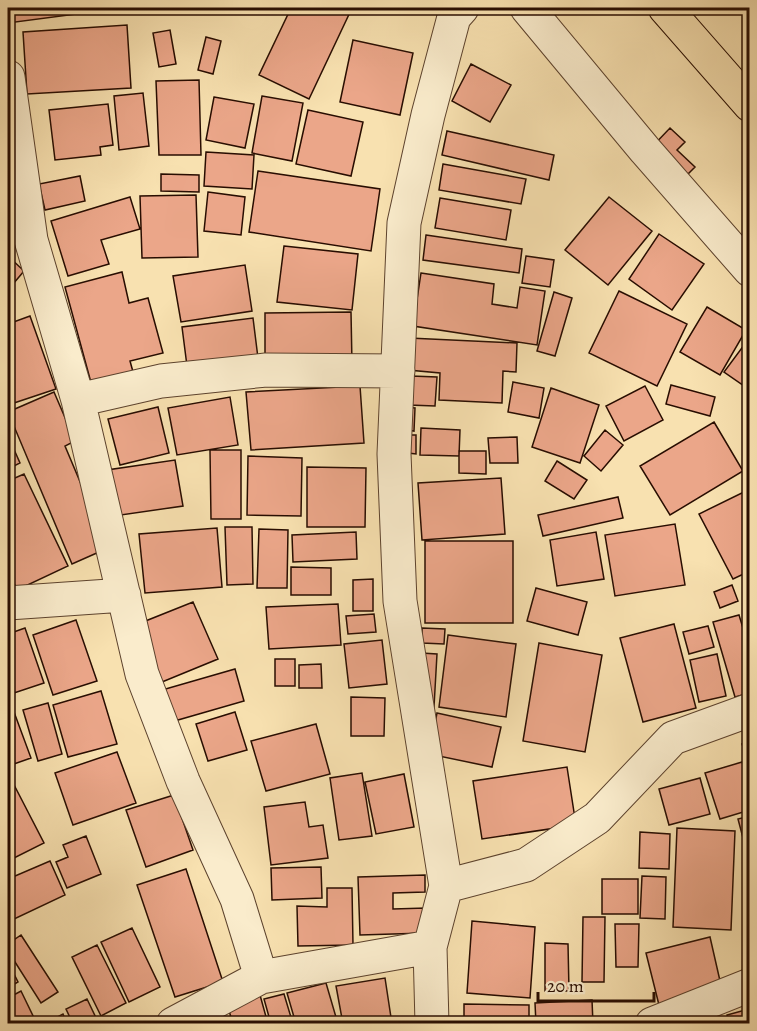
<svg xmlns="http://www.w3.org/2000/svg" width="757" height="1031" font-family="Alegreya,serif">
	<rect width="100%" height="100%" fill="#f8e1b0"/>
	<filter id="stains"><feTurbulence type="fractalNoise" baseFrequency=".00333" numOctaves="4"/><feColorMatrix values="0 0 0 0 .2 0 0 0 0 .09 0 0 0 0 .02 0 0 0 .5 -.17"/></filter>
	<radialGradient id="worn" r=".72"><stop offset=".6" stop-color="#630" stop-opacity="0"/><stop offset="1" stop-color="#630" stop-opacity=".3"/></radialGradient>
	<path fill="#eba689" stroke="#280d01" stroke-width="1.5" d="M8,8H122L8,23Z
		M291,8H352L309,99L259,75Z
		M127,25L131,88L27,94L23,32Z
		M170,30L176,64L159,67L153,33Z
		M206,37L221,41L213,74L198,70Z
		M353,40L413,53L400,115L340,102Z
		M471,64L511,85L490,122L452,101Z
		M199,80L201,155H159L156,81Z
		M143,93L149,146L119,150L114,96Z
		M262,96L303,103L292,161L252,153Z
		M214,97L254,104L245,148L206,140Z
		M108,104L113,145L100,147L101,155L55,160L49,110Z
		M308,110L363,122L351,176L296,164Z
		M670,128L685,142L677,150L695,167L681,181L649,150Z
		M447,131L554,155L549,180L442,155Z
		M206,152L254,155L252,189L204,186Z
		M443,164L526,179L521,204L439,190Z
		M258,171L380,189L371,251L249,232Z
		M161,174L199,175V192L161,191Z
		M80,176L85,201L45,210L39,184Z
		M208,192L245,197L241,235L204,231Z
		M196,195L198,257L142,258L140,196Z
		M130,197L140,229L101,240L109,264L68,276L51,221Z
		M609,197L652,231L608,285L565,250Z
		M440,198L511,210L506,240L435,228Z
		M659,234L704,264L672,310L629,279Z
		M426,235L522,249L519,273L423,260Z
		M284,246L358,254L352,310L277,302Z
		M8,256L24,271L8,290Z
		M526,256L554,260L550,287L522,283Z
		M245,265L252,311L181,322L173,276Z
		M122,272L129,303L148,298L163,353L130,361L135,379L93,390L65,287Z
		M421,273L494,284L492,304L517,308L520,287L545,291L537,345L413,326Z
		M619,291L687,324L657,386L589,353Z
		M554,292L572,298L555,356L537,351Z
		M707,307L746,330L720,375L680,352Z
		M351,312L352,364L265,365V313Z
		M30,316L56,389L11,404L8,394V324Z
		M253,318L258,358L187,366L182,327Z
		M750,337V390L724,372Z
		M409,338L517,343L516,372L503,371L502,403L439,400L440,373L408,370Z
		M411,376L437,377L435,406L409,405Z
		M513,382L544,388L539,418L508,412Z
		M671,385L715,397L710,416L666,404Z
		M360,386L364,443L251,450L246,392Z
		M645,386L663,420L624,441L606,406Z
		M551,388L599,405L580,463L532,447Z
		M54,392L75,441L65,446L108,548L72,564L8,412Z
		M230,397L238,445L177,455L168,408Z
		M158,407L169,453L120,465L108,419Z
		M404,407L415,408L414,431L402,429Z
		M714,422L743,471L670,515L640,466Z
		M421,428L460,430L459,456L420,455Z
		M605,430L623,445L601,471L584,456Z
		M409,435H416V454L408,453Z
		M8,436L20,463L8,469Z
		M517,437L518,463H490L488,438Z
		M210,450H241V519H211Z
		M459,451H486V474L459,473Z
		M248,456L302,458L301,516L247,515Z
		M175,460L183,506L114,516L107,470Z
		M557,461L587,480L574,499L545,481Z
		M307,467L366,468L365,527H307Z
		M24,474L68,566L17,590L8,569V481Z
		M501,478L505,534L422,540L418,483Z
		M750,489V571L733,579L699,514Z
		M618,497L623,518L543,536L538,515Z
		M675,524L685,585L615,596L605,535Z
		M225,527H252L253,584L227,585Z
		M217,528L222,587L145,593L139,534Z
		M259,529L288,530L287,588H257Z
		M356,532L357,559L293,562L292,535Z
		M596,532L604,579L557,586L550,540Z
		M425,541H513V623H425Z
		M291,567L331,568V595H291Z
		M373,579V611H353V580Z
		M732,585L738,601L720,608L714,592Z
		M536,588L587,602L578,635L527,621Z
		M193,602L218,659L162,682L138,624Z
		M338,604L341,645L269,649L266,607Z
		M374,614L376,632L348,634L346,616Z
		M739,615L750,651V693L735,697L713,622Z
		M76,620L97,681L53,695L33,635Z
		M674,624L696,708L643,722L620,638Z
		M708,626L714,647L689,654L683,632Z
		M25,628L44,683L8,695V634Z
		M422,628L445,629L444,644L422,643Z
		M448,635L516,644L506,717L439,707Z
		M382,640L387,684L349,688L344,644Z
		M539,643L602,655L585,752L523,741Z
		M421,653L437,654L434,707L418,706Z
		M717,654L726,696L699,702L690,660Z
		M275,659H295V686H275Z
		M321,664L322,688H299V665Z
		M235,669L244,701L171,722L162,690Z
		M101,691L117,744L68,757L53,705Z
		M351,697L385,698L384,736H351Z
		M48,703L62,754L38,761L23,710Z
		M14,712L31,758L11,765L8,756V714Z
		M235,712L247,750L208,761L196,724Z
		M437,713L501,727L492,767L429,754Z
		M316,724L330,774L266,791L251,741Z
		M750,741V767L742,744Z
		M117,752L136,803L73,825L55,773Z
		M742,762L750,785V810L720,819L705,773Z
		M567,767L576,825L482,839L473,781Z
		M362,773L372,836L339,840L330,778Z
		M404,774L414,827L376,834L365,782Z
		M700,778L710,814L669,825L659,789Z
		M11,779L44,843L8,861V781Z
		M174,795L193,850L146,867L126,810Z
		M305,802L309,827L323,825L328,858L271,865L264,807Z
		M750,816V836L743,838L738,819Z
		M677,828L735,831L731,930L673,927Z
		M640,832L670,834L669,869L639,868Z
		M86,836L101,874L67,888L56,862L68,857L63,845Z
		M50,861L65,895L12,920L8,911V879Z
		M321,867L322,898L272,900L271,868Z
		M186,869L223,982L175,997L137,885Z
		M425,875V892L393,893V909L426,908V933L360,935L358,877Z
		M642,876L666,877L665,919L640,918Z
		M602,879H638V914H602Z
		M327,888H352L353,945L298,946L297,906L327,907Z
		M583,917H605L604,982H582Z
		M750,917V952H745Z
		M472,921L535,927L530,998L467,993Z
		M615,924H639L638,967H616Z
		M132,928L160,987L129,1002L101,942Z
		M21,935L58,992L41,1003L8,951V944Z
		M710,937L723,994L660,1009L646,953Z
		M545,943L568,944L569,991H545Z
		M97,945L126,1003L101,1016L72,957Z
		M8,962L18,982L8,988Z
		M385,978L392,1024H343L336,986Z
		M326,983L338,1024H296L287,993Z
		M21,991L37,1024H8V998Z
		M284,994L293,1024H271L264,999Z
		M260,995L268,1024H233L227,1004Z
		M87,999L99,1024H73L66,1009Z
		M592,1000L593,1024H536L535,1003Z
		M464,1004L529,1005V1024H464Z
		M749,1009L750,1024H729L727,1015Z
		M63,1014L67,1024H44Z"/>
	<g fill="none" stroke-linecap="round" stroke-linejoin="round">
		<defs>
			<path id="minor" d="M527,8L645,150L750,270
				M8,77L31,240L78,400L142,674L183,781L237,899L261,977
				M78,400L161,381L266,370L398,371
				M8,603L124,595
				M446,886L526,865L597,818L673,738L750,710
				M173,1024L261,977L430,947
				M432,1024L430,947L446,886L400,601L394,454L404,223L428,115L454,17L462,8
				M652,1024L750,985"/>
			<path id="highway" d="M665,8L750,105"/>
		</defs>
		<use href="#minor" stroke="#5c422d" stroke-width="35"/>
		<use href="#highway" stroke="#280d01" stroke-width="35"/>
		<use href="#minor" stroke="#faeccc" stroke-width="33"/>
		<use href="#highway" stroke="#f8e1b0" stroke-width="33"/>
	</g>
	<rect width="757" height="1031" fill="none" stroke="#f8e1b0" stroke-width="30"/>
	<rect x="9" y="9" width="739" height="1013" fill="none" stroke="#280d01" stroke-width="3"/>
	<rect x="15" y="15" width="727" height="1001" fill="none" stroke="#280d01" stroke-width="1.5"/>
	<path d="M538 992v9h116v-9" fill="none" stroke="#280d01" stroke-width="3"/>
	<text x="547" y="992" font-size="18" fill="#280d01" stroke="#faeccc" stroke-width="4.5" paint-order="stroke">20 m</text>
	<rect width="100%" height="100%" filter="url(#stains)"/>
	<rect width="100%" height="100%" fill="url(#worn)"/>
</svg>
